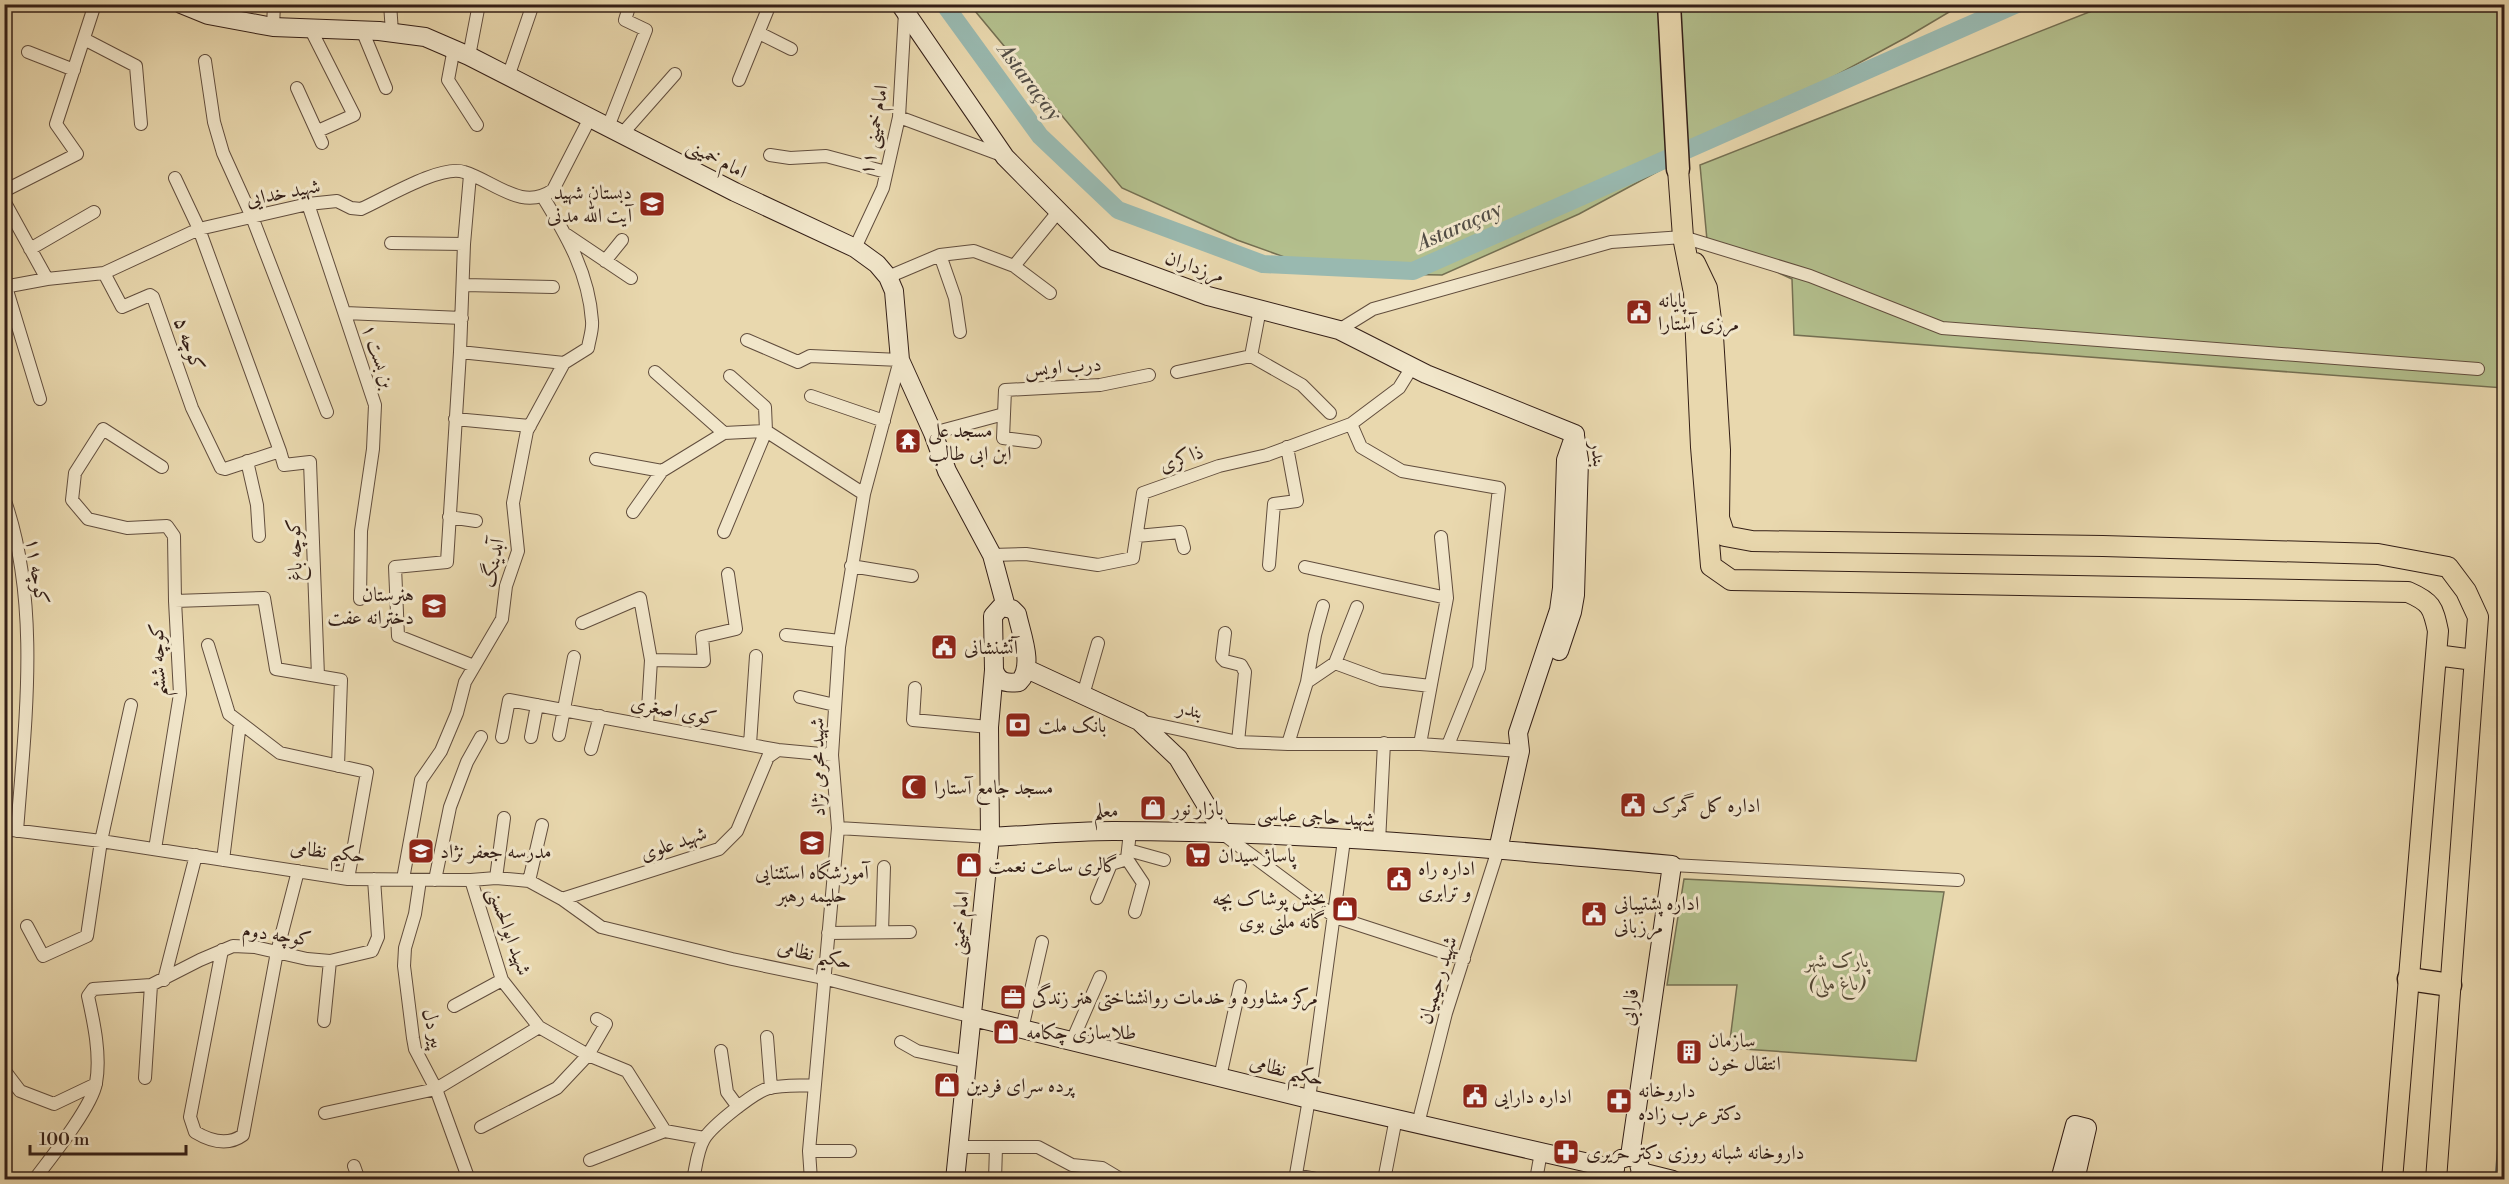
<svg xmlns="http://www.w3.org/2000/svg" width="2509" height="1184" font-family="'Libre Bodoni',Amiri,serif">
	<rect width="100%" height="100%" fill="#e9d8ae"/>
	<filter id="stains"><feTurbulence type="fractalNoise" baseFrequency=".00333" numOctaves="4"/><feColorMatrix values="0 0 0 0 .2 0 0 0 0 .09 0 0 0 0 .02 0 0 0 .5 -.17"/></filter>
	<radialGradient id="worn" r=".72"><stop offset=".6" stop-color="#630" stop-opacity="0"/><stop offset="1" stop-color="#630" stop-opacity=".3"/></radialGradient>
	<path fill="#b3bf8d" stroke="#746f52" stroke-width="1.5" d="M970,5H1961L1907,37L1579,214L1442,275L1329,273L1237,240L1122,188Z
		M2107,5H2504V388L1794,335L1792,279L1707,240L1700,165Z
		M1684,879L1944,892L1916,1061L1729,1048L1737,985H1667Z"/>
	<path fill="#99b9b0" stroke="#717b73" stroke-width="1.5" d="M2504,1080V1179H2495Z"/>
	<g fill="none" stroke-linecap="round" stroke-linejoin="round">
		<path stroke="#99b9b0" stroke-width="18" d="M944,4L1040,136L1118,210L1263,264L1413,271L2017,4"/>
		<defs>
			<path id="street" d="M390,4L392,32
				M273,27L274,4
				M310,28L354,115L318,131
				M362,30L386,88
				M759,33L791,49
				M84,39L136,66L141,124
				M454,48L448,80L477,125
				M28,52L74,70
				M469,56L479,4
				M205,61L214,122L223,153L252,217L327,412
				M508,77L533,4
				M739,80L770,4
				M297,88L322,143
				M899,117L1004,156
				M608,127L646,30L625,20L630,4
				M622,134L675,74
				M770,155L790,158L826,156L886,172
				M470,175L464,244L460,352L447,562L395,567L398,636L474,666
				M4,191L77,154L56,124L95,4
				M4,201L47,279
				M308,204L375,405L373,449L361,531L360,599
				M567,235L631,278
				M391,243L464,244
				M855,248L883,188L899,117L905,12
				M30,249L94,212
				M940,255L955,298L960,332
				M605,261L622,240
				M1014,266L1050,293
				M104,273L122,307L150,295L153,297L192,408L221,468L225,469L280,451L199,229L175,178
				M888,277L940,255L974,251L1014,266L1058,212
				M464,285L553,287
				M4,287L47,279L104,273L199,229L308,204L337,201L351,208L361,209C384,199 441,164 464,172C494,181 522,212 553,190L590,118
				M6,287L40,399
				M345,313L462,318
				M1339,330L1373,309L1611,242L1683,237L1810,276L1942,328L2478,369
				M747,340L798,362L810,356L900,360L864,494L839,647L832,755L838,828L809,1151L811,1180
				M460,352L564,363
				M1251,356L1302,385L1330,413
				M655,372L724,433
				M1177,372L1251,356L1260,309
				M811,396L884,421
				M1004,414L1003,438L1035,442
				M455,419L530,426
				M1351,424L1361,447L1402,471L1499,488L1479,668L1448,745
				M933,433L1004,414L1005,390L1100,385L1149,375
				M280,451L284,465L310,462L318,676
				M596,459L662,471
				M247,461L257,505L259,536
				M162,467L103,429L75,473L72,500L88,519L127,528L167,526L174,536L175,601
				M4,498C41,602 25,723 17,831
				M633,512L662,471L724,433L766,431L864,494
				M449,517L476,521
				M724,532L766,431L765,407L730,376
				M1137,536L1180,532L1184,548
				M992,555L1026,554L1098,565L1133,558L1143,493L1219,466L1267,455L1351,424L1399,388L1412,367
				M1269,565L1274,504L1297,501L1287,447
				M851,566L912,576
				M1305,567L1447,598
				M582,623L640,598L651,660L647,725
				M1225,633L1222,658L1225,661L1241,665L1245,672L1238,742
				M786,635L840,641
				M208,645L229,714L280,753L367,772L348,879
				M651,660L704,661L702,637L736,629L728,574
				M1335,663L1381,680L1430,686
				M1307,682L1315,635L1323,606
				M915,688L913,720L989,727
				M1083,695L1098,643
				M800,697L835,705
				M1140,721L1238,742L1288,744H1420L1520,751
				M559,735L574,657
				M502,737L509,700L778,750L832,755
				M531,737L537,705
				M750,744L756,656
				M1288,744L1307,682L1335,663L1357,607
				M1420,744L1447,598L1441,537
				M591,749L600,716
				M838,828L990,837
				M4,829L101,841L348,879L471,880L496,878L529,881L562,899L601,927L732,959L823,978L973,1017
				M1223,834L1335,917L1464,959
				M1379,842L1384,743
				M155,849L180,694L175,601L264,598L276,669L341,680L338,766
				M1128,850L1164,860
				M1127,859L1143,883L1135,912
				M223,860L240,723
				M1672,865L1958,880
				M496,878L504,818
				M403,879L421,780L441,751L457,713L465,682L502,619L506,586L518,551L513,503L527,431L564,363L588,348C589,340 593,330 592,321C589,274 567,236 543,197
				M420,880L415,914L405,948L404,966L413,1038L415,1049L436,1089L469,1180
				M435,880L450,807L467,762L481,737
				M471,880L502,980L539,1027L588,1055L627,1071L665,1131L704,1138
				M529,881L542,825
				M1097,898L1111,864L1127,859L1130,832
				M562,899L719,849L737,831L768,757L778,750
				M27,926L43,956L87,936L101,841L131,705
				M882,932L884,867
				M828,933L910,932
				M222,950L190,1117L195,1132C210,1141 228,1146 243,1135L277,952L298,871
				M164,980L196,855
				M454,1006L502,980
				M324,1021L330,961
				M1022,1029L1042,942
				M767,1037L771,1088
				M1072,1041L1100,977
				M901,1042L917,1051L968,1062
				M721,1051L727,1092L738,1107
				M4,1070L20,1091L54,1104L96,1084
				M1220,1077L1240,986
				M145,1078L151,985
				M325,1113L436,1089L539,1027
				M1418,1124L1446,1013L1498,850
				M481,1127L557,1088L588,1055L606,1024L597,1019
				M959,1147H1038L1072,1165L1102,1168L1122,1180
				M809,1151H850
				M590,1160L665,1131
				M354,1166L359,1180
				M1296,1175L1322,1180
				M34,1180C50,1159 92,1107 96,1083C101,1056 94,1023 88,996L93,989L151,985L200,960L233,946L255,947L307,959L330,961L372,951L378,937L374,879
				M693,1180C696,1167 697,1151 704,1139C712,1126 754,1092 769,1088C783,1085 800,1086 815,1085
				M995,1180L996,1147
				M1295,1180L1309,1099L1344,840
				M1384,1180L1396,1118
				M1536,1180L1541,1152"/>
			<path id="secondary" d="M181,4L208,15L273,27L379,31L425,37L469,56L735,192L855,248L877,264L888,277L894,291L900,360L933,433L947,471L992,555L1006,607
				M900,4L1005,157L1105,258L1208,296L1339,330L1426,374L1575,434
				M1001,607L1012,609L1017,614C1021,634 1035,666 1019,682C1006,684 998,682 994,670L993,616Z
				M1559,651L1572,612L1575,595L1579,460L1575,436
				M1027,669L1139,721L1178,758L1223,833
				M990,837C1030,835 1072,831 1113,831C1299,831 1486,848 1672,865L1630,1156
				M1498,850L1520,751L1518,733L1559,610L1562,588L1566,460L1575,434
				M973,1017L1309,1099L1615,1169
				M1621,1159L1630,1156L1638,1160L1641,1172L1637,1180
				M1641,1172L1673,1180
				M955,1180L990,837L989,727L994,670
				M2060,1180L2075,1125L2087,1128L2075,1180"/>
			<path id="primary" d="M1678,169L1683,237L1694,293L1701,447L1711,566L1731,580L2408,592C2431,602 2433,607 2438,631L2392,1180
				M1695,263L1707,288L1713,336L1720,450L1719,518L1725,536L1752,541L2103,546L2378,554L2448,567L2466,591L2478,617L2436,1180
				M2436,655L2474,660"/>
			<path id="highway" d="M1669,4L1678,169
				M2409,979L2450,985"/>
		</defs>
		<use href="#street" stroke="#614d3d" stroke-width="14"/>
		<use href="#secondary" stroke="#341f17" stroke-width="20"/>
		<use href="#primary" stroke="#341f17" stroke-width="22"/>
		<use href="#highway" stroke="#341f17" stroke-width="25"/>
		<use href="#street" stroke="#f1e6ca" stroke-width="12"/>
		<use href="#secondary" stroke="#f1e6ca" stroke-width="18"/>
		<use href="#primary" stroke="#e9d8ae" stroke-width="20"/>
		<use href="#highway" stroke="#e9d8ae" stroke-width="22"/>
	</g>
	<defs>
		<symbol id="school-square" viewBox="-11 -11 22 22"><rect x="-9" y="-9" width="18" height="18" rx="4" fill="#8f2418" stroke="#f1e6ca"/><path d="M0-5L7-2L0 1L-7-2ZM-4 1L0 2.5L4 1V4Q0 6-4 4Z" fill="#fff"/></symbol>
		<symbol id="civic-square" viewBox="-11 -11 22 22"><rect x="-9" y="-9" width="18" height="18" rx="4" fill="#8f2418" stroke="#f1e6ca"/><path d="M-.6-6.5H3V-4.5H.6V-3L4-1V1h2V6H-6V1h2V-1L-.6-3ZM-1.2 2.5V6h2.4V2.5Z" fill="#fff"/></symbol>
		<symbol id="temple-square" viewBox="-11 -11 22 22"><rect x="-9" y="-9" width="18" height="18" rx="4" fill="#8f2418" stroke="#f1e6ca"/><path d="M0-6L5-2H3V0L6.5 2.5H4V6H1.5V3h-3V6H-4V2.5H-6.5L-3 0V-2H-5Z" fill="#fff"/></symbol>
		<symbol id="bank-square" viewBox="-11 -11 22 22"><rect x="-9" y="-9" width="18" height="18" rx="4" fill="#8f2418" stroke="#f1e6ca"/><path d="M-6-4H6V4H-6ZM0-2.3a2.3 2.3 0 1 0 0 4.6a2.3 2.3 0 1 0 0-4.6Z" fill="#fff"/></symbol>
		<symbol id="mosque-square" viewBox="-11 -11 22 22"><rect x="-9" y="-9" width="18" height="18" rx="4" fill="#8f2418" stroke="#f1e6ca"/><path d="M3.5-4.9A6 6 0 1 0 3.5 4.9A5 5 0 1 1 3.5-4.9Z" fill="#fff"/></symbol>
		<symbol id="shop-square" viewBox="-11 -11 22 22"><rect x="-9" y="-9" width="18" height="18" rx="4" fill="#8f2418" stroke="#f1e6ca"/><path d="M-5-2.5h2.3a2.7 3.5 0 0 1 5.4 0H5L5.5 6h-11ZM-1.5-2.5h3a1.5 2.3 0 0 0-3 0Z" fill="#fff"/></symbol>
		<symbol id="supermarket-square" viewBox="-11 -11 22 22"><rect x="-9" y="-9" width="18" height="18" rx="4" fill="#8f2418" stroke="#f1e6ca"/><path d="M-6-5.5h2.5l.6 2H6L4.5 2H-2.5L-4.4-4H-6ZM-1.5 3.2a1.3 1.3 0 1 0 .1 0ZM3 3.2a1.3 1.3 0 1 0 .1 0Z" fill="#fff"/></symbol>
		<symbol id="office-square" viewBox="-11 -11 22 22"><rect x="-9" y="-9" width="18" height="18" rx="4" fill="#8f2418" stroke="#f1e6ca"/><path d="M-6-3h4V-5.5h4V-3h4V5H-6ZM-1-4.5V-3h2v-1.5ZM-6 0V1H6V0Z" fill="#fff"/></symbol>
		<symbol id="building-square" viewBox="-11 -11 22 22"><rect x="-9" y="-9" width="18" height="18" rx="4" fill="#8f2418" stroke="#f1e6ca"/><path d="M-4-6H4V6H1V3H-1V6H-4ZM-2.5-4.3h1.7v1.8h-1.7ZM.8-4.3h1.7v1.8H.8ZM-2.5-1h1.7V.8h-1.7ZM.8-1h1.7V.8H.8Z" fill="#fff"/></symbol>
		<symbol id="pharmacy-square" viewBox="-11 -11 22 22"><rect x="-9" y="-9" width="18" height="18" rx="4" fill="#8f2418" stroke="#f1e6ca"/><path d="M-2-6h4v4h4v4h-4v4h-4v-4h-4v-4h4Z" fill="#fff"/></symbol>
	</defs>
	<g fill-rule="evenodd">
		<use href="#school-square" x="637" y="189" width="30" height="30"/>
		<use href="#civic-square" x="1624" y="297" width="30" height="30"/>
		<use href="#temple-square" x="893" y="426" width="30" height="30"/>
		<use href="#school-square" x="419" y="591" width="30" height="30"/>
		<use href="#civic-square" x="929" y="632" width="30" height="30"/>
		<use href="#bank-square" x="1003" y="710" width="30" height="30"/>
		<use href="#mosque-square" x="899" y="772" width="30" height="30"/>
		<use href="#civic-square" x="1618" y="790" width="30" height="30"/>
		<use href="#shop-square" x="1138" y="793" width="30" height="30"/>
		<use href="#school-square" x="797" y="828" width="30" height="30"/>
		<use href="#school-square" x="406" y="836" width="30" height="30"/>
		<use href="#supermarket-square" x="1183" y="840" width="30" height="30"/>
		<use href="#shop-square" x="954" y="850" width="30" height="30"/>
		<use href="#civic-square" x="1384" y="864" width="30" height="30"/>
		<use href="#shop-square" x="1330" y="894" width="30" height="30"/>
		<use href="#civic-square" x="1579" y="899" width="30" height="30"/>
		<use href="#office-square" x="998" y="982" width="30" height="30"/>
		<use href="#shop-square" x="991" y="1017" width="30" height="30"/>
		<use href="#building-square" x="1674" y="1037" width="30" height="30"/>
		<use href="#shop-square" x="932" y="1070" width="30" height="30"/>
		<use href="#civic-square" x="1460" y="1081" width="30" height="30"/>
		<use href="#pharmacy-square" x="1604" y="1086" width="30" height="30"/>
		<use href="#pharmacy-square" x="1551" y="1137" width="30" height="30"/>
	</g>
	<g text-anchor="middle" stroke-width="6" stroke-linejoin="round" paint-order="stroke">
		<g font-size="20" fill="#341f17" stroke="#f1e6ca">
			<text transform="translate(873 130) rotate(-80)" y="7">امام خمینی ۱۱</text>
			<text transform="translate(717 158) rotate(27)" y="7">امام خمینی</text>
			<text transform="translate(283 192) rotate(-11)" y="7">شهید خدایی</text>
			<text transform="translate(1195 266) rotate(19)" y="7">مرزداران</text>
			<text transform="translate(190 344) rotate(71)" y="7">کوچه ۵</text>
			<text transform="translate(379 356) rotate(72)" y="7">بن بست ۱</text>
			<text transform="translate(1063 366) rotate(-4)" y="7">درب اویس</text>
			<text transform="translate(1599 454) rotate(82)" y="7">بندر</text>
			<text transform="translate(1181 458) rotate(-20)" y="7">ذاکری</text>
			<text transform="translate(294 550) rotate(-92)" y="7">کوچه باغ</text>
			<text transform="translate(492 563) rotate(-78)" y="7">آبدینگ</text>
			<text transform="translate(38 571) rotate(82)" y="7">کوچه ۱۱</text>
			<text transform="translate(157 660) rotate(-92)" y="7">کوچه ششم</text>
			<text transform="translate(1190 709) rotate(12)" y="7">بندر</text>
			<text transform="translate(674 710) rotate(11)" y="7">کوی اصغری</text>
			<text transform="translate(817 767) rotate(-91)" y="7">شهید محرمی نژاد</text>
			<text transform="translate(1106 810) rotate(-1)" y="7">معلم</text>
			<text transform="translate(1316 816) rotate(3)" y="7">شهید حاجی عباسی</text>
			<text transform="translate(673 843) rotate(-19)" y="7">شهید علوی</text>
			<text transform="translate(328 851) rotate(7)" y="7">حکیم نظامی</text>
			<text transform="translate(959 923) rotate(-85)" y="7">امام خمینی</text>
			<text transform="translate(510 931) rotate(70)" y="7">شهید ابوالحسنی</text>
			<text transform="translate(277 934) rotate(8)" y="7">کوچه دوم</text>
			<text transform="translate(815 954) rotate(13)" y="7">حکیم نظامی</text>
			<text transform="translate(1437 980) rotate(-73)" y="7">شهید رحیمیان</text>
			<text transform="translate(1629 1007) rotate(-82)" y="7">فارابی</text>
			<text transform="translate(434 1028) rotate(76)" y="7">پیر دل</text>
			<text transform="translate(1287 1070) rotate(14)" y="7">حکیم نظامی</text>
		</g>
		<g font-size="20" fill="#341f17" stroke="#f1e6ca" text-anchor="start">
			<text x="632" y="199" text-anchor="end">دبستان شهید<tspan x="632" dy="23">آیت الله مدنی</tspan></text>
			<text x="1658" y="307">پایانه<tspan x="1658" dy="23">مرزی آستارا</tspan></text>
			<text x="928" y="437">مسجد علی<tspan x="928" dy="23">ابن ابی طالب</tspan></text>
			<text x="414" y="601" text-anchor="end">هنرستان<tspan x="414" dy="23">دخترانه عفت</tspan></text>
			<text x="964" y="654">آتشنشانی</text>
			<text x="1038" y="732">بانک ملت</text>
			<text x="934" y="794">مسجد جامع آستارا</text>
			<text x="1652" y="812">اداره کل گمرک</text>
			<text x="1172" y="815">بازار نور</text>
			<text x="440" y="858">مدرسه جعفر نژاد</text>
			<text x="1218" y="862">پاساژ سیدان</text>
			<text x="988" y="872">گالری ساعت نعمت</text>
			<text x="1418" y="875">اداره راه<tspan x="1418" dy="23">و ترابری</tspan></text>
			<text x="812" y="879" text-anchor="middle">آموزشگاه استثنایی<tspan x="812" dy="23">حلیمه رهبر</tspan></text>
			<text x="1326" y="905" text-anchor="end">پخش پوشاک بچه<tspan x="1326" dy="23">گانه ملنی بوی</tspan></text>
			<text x="1614" y="910">اداره پشتیبانی<tspan x="1614" dy="23">مرزبانی</tspan></text>
			<text x="1032" y="1004">مرکز مشاوره و خدمات روانشناختی هنر زندگی</text>
			<text x="1026" y="1039">طلاسازی چکامه</text>
			<text x="1708" y="1047">سازمان<tspan x="1708" dy="23">انتقال خون</tspan></text>
			<text x="966" y="1092">پرده سرای فردین</text>
			<text x="1638" y="1097">داروخانه<tspan x="1638" dy="23">دکتر عرب زاده</tspan></text>
			<text x="1494" y="1103">اداره دارایی</text>
			<text x="1586" y="1159">داروخانه شبانه روزی دکتر حریری</text>
		</g>
		<g font-size="20" font-style="italic" fill="#544734" stroke="#f1e6ca">
			<text x="1837" y="967">پارک شهر<tspan x="1837" dy="23">(باغ ملی)</tspan></text>
		</g>
		<g font-size="21" font-style="italic" fill="#524d45" stroke="#f1e6ca">
			<text transform="translate(1030 82) rotate(53)" y="7">Astaraçay</text>
			<text transform="translate(1459 226) rotate(-24)" y="7">Astaraçay</text>
		</g>
	</g>
	<rect width="2509" height="1184" fill="none" stroke="#e9d8ae" stroke-width="24"/>
	<rect x="6" y="6" width="2497" height="1172" fill="none" stroke="#341f17" stroke-width="3"/>
	<rect x="12" y="12" width="2485" height="1160" fill="none" stroke="#341f17" stroke-width="1.5"/>
	<path d="M30 1145v9h156v-9" fill="none" stroke="#341f17" stroke-width="3"/>
	<text x="39" y="1145" font-size="18" fill="#341f17" stroke="#f1e6ca" stroke-width="4.5" paint-order="stroke">100 m</text>
	<rect width="100%" height="100%" filter="url(#stains)"/>
	<rect width="100%" height="100%" fill="url(#worn)"/>
</svg>
